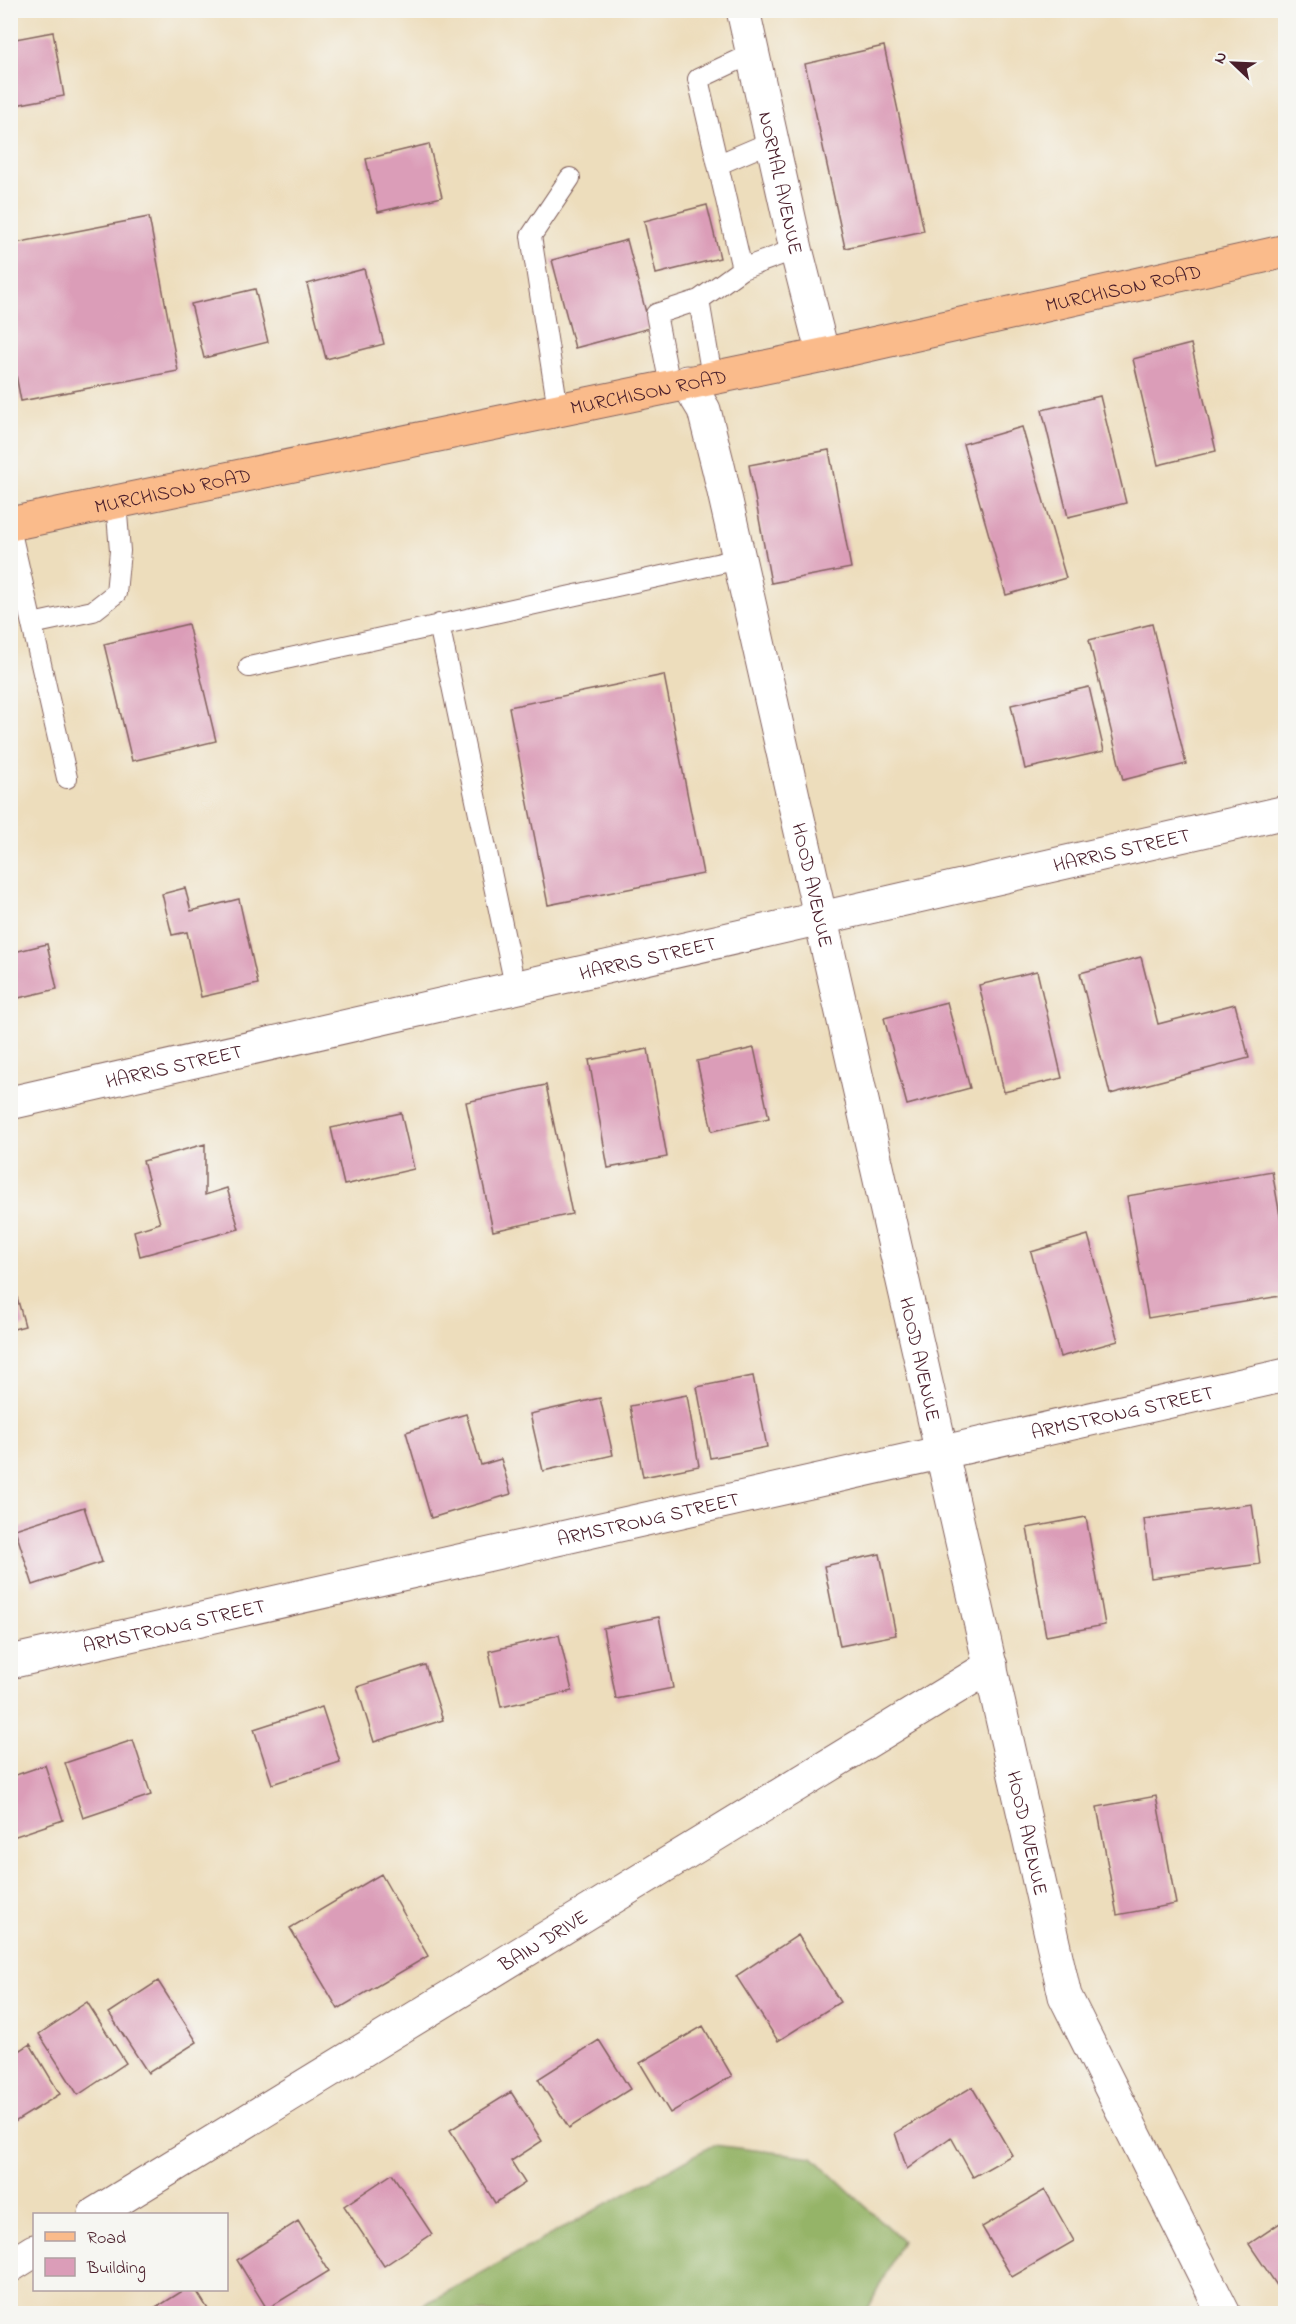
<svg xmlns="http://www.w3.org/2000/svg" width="1296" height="2324" font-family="'Indie Flower',sans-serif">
	<rect width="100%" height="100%" fill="#f6f6f2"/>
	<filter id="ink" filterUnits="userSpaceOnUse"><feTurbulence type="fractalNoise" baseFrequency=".0167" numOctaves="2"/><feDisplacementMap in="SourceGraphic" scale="12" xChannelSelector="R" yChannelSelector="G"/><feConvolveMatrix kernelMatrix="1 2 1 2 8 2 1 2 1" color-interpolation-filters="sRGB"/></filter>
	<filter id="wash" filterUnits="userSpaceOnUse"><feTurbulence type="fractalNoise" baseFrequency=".008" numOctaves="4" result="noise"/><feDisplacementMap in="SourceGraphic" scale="24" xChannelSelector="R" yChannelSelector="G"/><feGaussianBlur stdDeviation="1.35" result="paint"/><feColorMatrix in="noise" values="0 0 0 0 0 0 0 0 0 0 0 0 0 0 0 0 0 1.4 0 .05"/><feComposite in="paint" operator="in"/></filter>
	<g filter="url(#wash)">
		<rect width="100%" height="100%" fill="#edddbc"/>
		<path fill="#95b467" stroke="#706a49" stroke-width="1.5" d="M713,2145L813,2157L902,2241L866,2313H409Z"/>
		<g id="blocks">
			<path fill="#db9db8" d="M53,32L64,96L10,106V40Z
				M884,46L924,231L845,248L805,64Z
				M429,144L442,197L378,212L366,159Z
				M707,205L720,258L656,274L644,221Z
				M149,217L178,371L21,401L10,344V244Z
				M627,240L650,328L575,348L552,260Z
				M364,269L384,344L326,359L307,284Z
				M255,289L268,342L204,358L191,304Z
				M1191,344L1216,451L1158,465L1133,359Z
				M1100,396L1126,503L1068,517L1042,410Z
				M1022,427L1066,578L1006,595L963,444Z
				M829,450L851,568L771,583L749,465Z
				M188,624L216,741L132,761L104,644Z
				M1152,624L1186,764L1123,780L1089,640Z
				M1286,642V667H1285L1279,644Z
				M664,675L703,874L548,905L509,707Z
				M1089,687L1104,751L1025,769L1011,705Z
				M185,888L191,911L239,899L258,984L201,997L187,932L172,935L162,894Z
				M47,944L57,989L10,1000V953Z
				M1141,957L1158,1024L1235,1004L1249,1058L1110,1094L1080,973Z
				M1037,971L1062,1078L1004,1092L979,985Z
				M947,1002L970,1088L907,1105L884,1018Z
				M754,1048L769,1118L712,1131L697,1061Z
				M648,1049L667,1157L608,1168L589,1060Z
				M546,1085L572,1214L493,1231L466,1102Z
				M401,1113L414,1169L344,1185L331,1128Z
				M205,1144V1195L227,1188L239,1229L140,1256L134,1231L160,1223L143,1161Z
				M1272,1171L1286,1249V1295L1148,1318L1127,1196Z
				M1088,1235L1118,1341L1060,1357L1031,1252Z
				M10,1272L25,1326L10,1330Z
				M753,1376L767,1447L710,1458L697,1387Z
				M687,1395L699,1466L643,1477L630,1406Z
				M600,1398L613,1455L543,1471L530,1414Z
				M466,1414L481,1465L501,1459L511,1494L431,1518L406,1432Z
				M1252,1504L1260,1564L1151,1578L1144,1519Z
				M84,1507L102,1562L33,1585L15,1529Z
				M1086,1517L1105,1625L1046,1636L1027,1528Z
				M880,1554L896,1635L840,1646L824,1566Z
				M659,1617L673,1688L616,1699L603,1628Z
				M559,1635L572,1691L501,1707L489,1651Z
				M425,1665L443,1720L374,1742L357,1687Z
				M322,1707L340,1762L272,1784L254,1729Z
				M133,1740L151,1795L83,1818L65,1763Z
				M45,1765L63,1820L10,1838V1777Z
				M1156,1796L1176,1904L1117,1915L1097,1807Z
				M381,1874L428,1956L338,2009L290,1928Z
				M798,1935L840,2002L778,2041L736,1976Z
				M158,1981L197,2042L148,2073L109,2013Z
				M87,2002L126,2063L78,2095L39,2034Z
				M703,2026L732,2076L670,2113L640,2063Z
				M599,2040L630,2089L569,2128L538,2079Z
				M30,2044L60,2094L10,2125V2057Z
				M972,2087L1012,2155L973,2177L951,2137L907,2169L895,2133Z
				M511,2092L542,2141L511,2161L525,2183L495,2203L450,2130Z
				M392,2174L432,2234L384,2266L344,2206Z
				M1045,2190L1074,2241L1012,2277L982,2227Z
				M1286,2219V2286L1280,2290L1249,2244Z
				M298,2221L329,2271L267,2309L237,2260Z
				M184,2290H196L211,2314H146Z"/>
		</g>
	</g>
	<g filter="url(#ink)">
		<use href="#blocks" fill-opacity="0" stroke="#83625e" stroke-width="1.5"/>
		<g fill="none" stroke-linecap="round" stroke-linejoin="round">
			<defs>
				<path id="service" d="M753,53L698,79L742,269L796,249
					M719,164L773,141
					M712,377L699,300L742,269
					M670,386L656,314L699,300
					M558,409L531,236L570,178
					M10,528L67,778
					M32,624L93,611L116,593L120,551L116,502
					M439,624L515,986
					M249,667L739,559"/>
				<g id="minor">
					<path id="s1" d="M743,10L796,249L823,355"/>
					<path id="s2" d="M687,382L704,410L719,470L1065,1996L1224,2314"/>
					<path id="s3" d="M10,1103L1286,812"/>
					<path id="s4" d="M10,1662L1286,1375"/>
					<path id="s5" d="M95,2214L991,1666"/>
					<path d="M10,2266L34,2251"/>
				</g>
				<g id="primary">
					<path id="s6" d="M10,524L823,355L1286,251"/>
				</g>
			</defs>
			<use href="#service" stroke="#83625e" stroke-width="22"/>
			<use href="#minor" stroke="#83625e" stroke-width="35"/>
			<use href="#primary" stroke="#83625e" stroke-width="35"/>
			<use href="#service" stroke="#fff" stroke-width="20"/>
			<use href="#minor" stroke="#fff" stroke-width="33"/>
			<use href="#primary" stroke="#fabb8b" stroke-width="33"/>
		</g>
	</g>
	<g text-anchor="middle" stroke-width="5" stroke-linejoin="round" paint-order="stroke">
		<g font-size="20" fill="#4a1f2b" stroke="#f6f6f2">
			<text dy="7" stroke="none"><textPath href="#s1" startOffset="177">NORMAL AVENUE</textPath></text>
			<text dy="7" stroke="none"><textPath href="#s6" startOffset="1138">MURCHISON ROAD</textPath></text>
			<text dy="7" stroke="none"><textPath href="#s6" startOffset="652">MURCHISON ROAD</textPath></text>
			<text dy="7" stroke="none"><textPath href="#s6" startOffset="166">MURCHISON ROAD</textPath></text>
			<text dy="7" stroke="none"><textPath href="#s3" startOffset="1140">HARRIS STREET</textPath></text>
			<text dy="7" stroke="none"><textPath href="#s2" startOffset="520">HOOD AVENUE</textPath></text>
			<text dy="7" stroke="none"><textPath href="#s3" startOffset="654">HARRIS STREET</textPath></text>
			<text dy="7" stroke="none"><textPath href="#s3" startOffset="168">HARRIS STREET</textPath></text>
			<text dy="7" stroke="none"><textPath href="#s2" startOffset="1006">HOOD AVENUE</textPath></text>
			<text dy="7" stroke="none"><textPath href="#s4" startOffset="1140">ARMSTRONG STREET</textPath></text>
			<text dy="7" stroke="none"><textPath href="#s4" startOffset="654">ARMSTRONG STREET</textPath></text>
			<text dy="7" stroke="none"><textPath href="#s4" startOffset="168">ARMSTRONG STREET</textPath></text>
			<text dy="7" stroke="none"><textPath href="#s2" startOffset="1492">HOOD AVENUE</textPath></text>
			<text dy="7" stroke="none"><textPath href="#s5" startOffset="525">BAIN DRIVE</textPath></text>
		</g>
	</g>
	<rect width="1296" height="2324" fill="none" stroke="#f6f6f2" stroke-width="36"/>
	<rect x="33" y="2213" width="195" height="78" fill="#f6f6f2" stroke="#b1a0a2" stroke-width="1.5"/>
	<rect x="45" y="2232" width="30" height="9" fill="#fabb8b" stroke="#b1a0a2" stroke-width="1.5"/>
	<text x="87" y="2243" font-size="18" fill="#4a1f2b">Road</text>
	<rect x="45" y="2258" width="30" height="18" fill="#db9db8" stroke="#b1a0a2" stroke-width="1.5"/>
	<text x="87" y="2273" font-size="18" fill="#4a1f2b">Building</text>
	<g transform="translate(1233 63) rotate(293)" stroke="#f6f6f2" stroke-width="4.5" paint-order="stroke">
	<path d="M0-4.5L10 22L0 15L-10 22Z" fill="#4a1f2b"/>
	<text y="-9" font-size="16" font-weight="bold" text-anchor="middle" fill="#4a1f2b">N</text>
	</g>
</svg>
